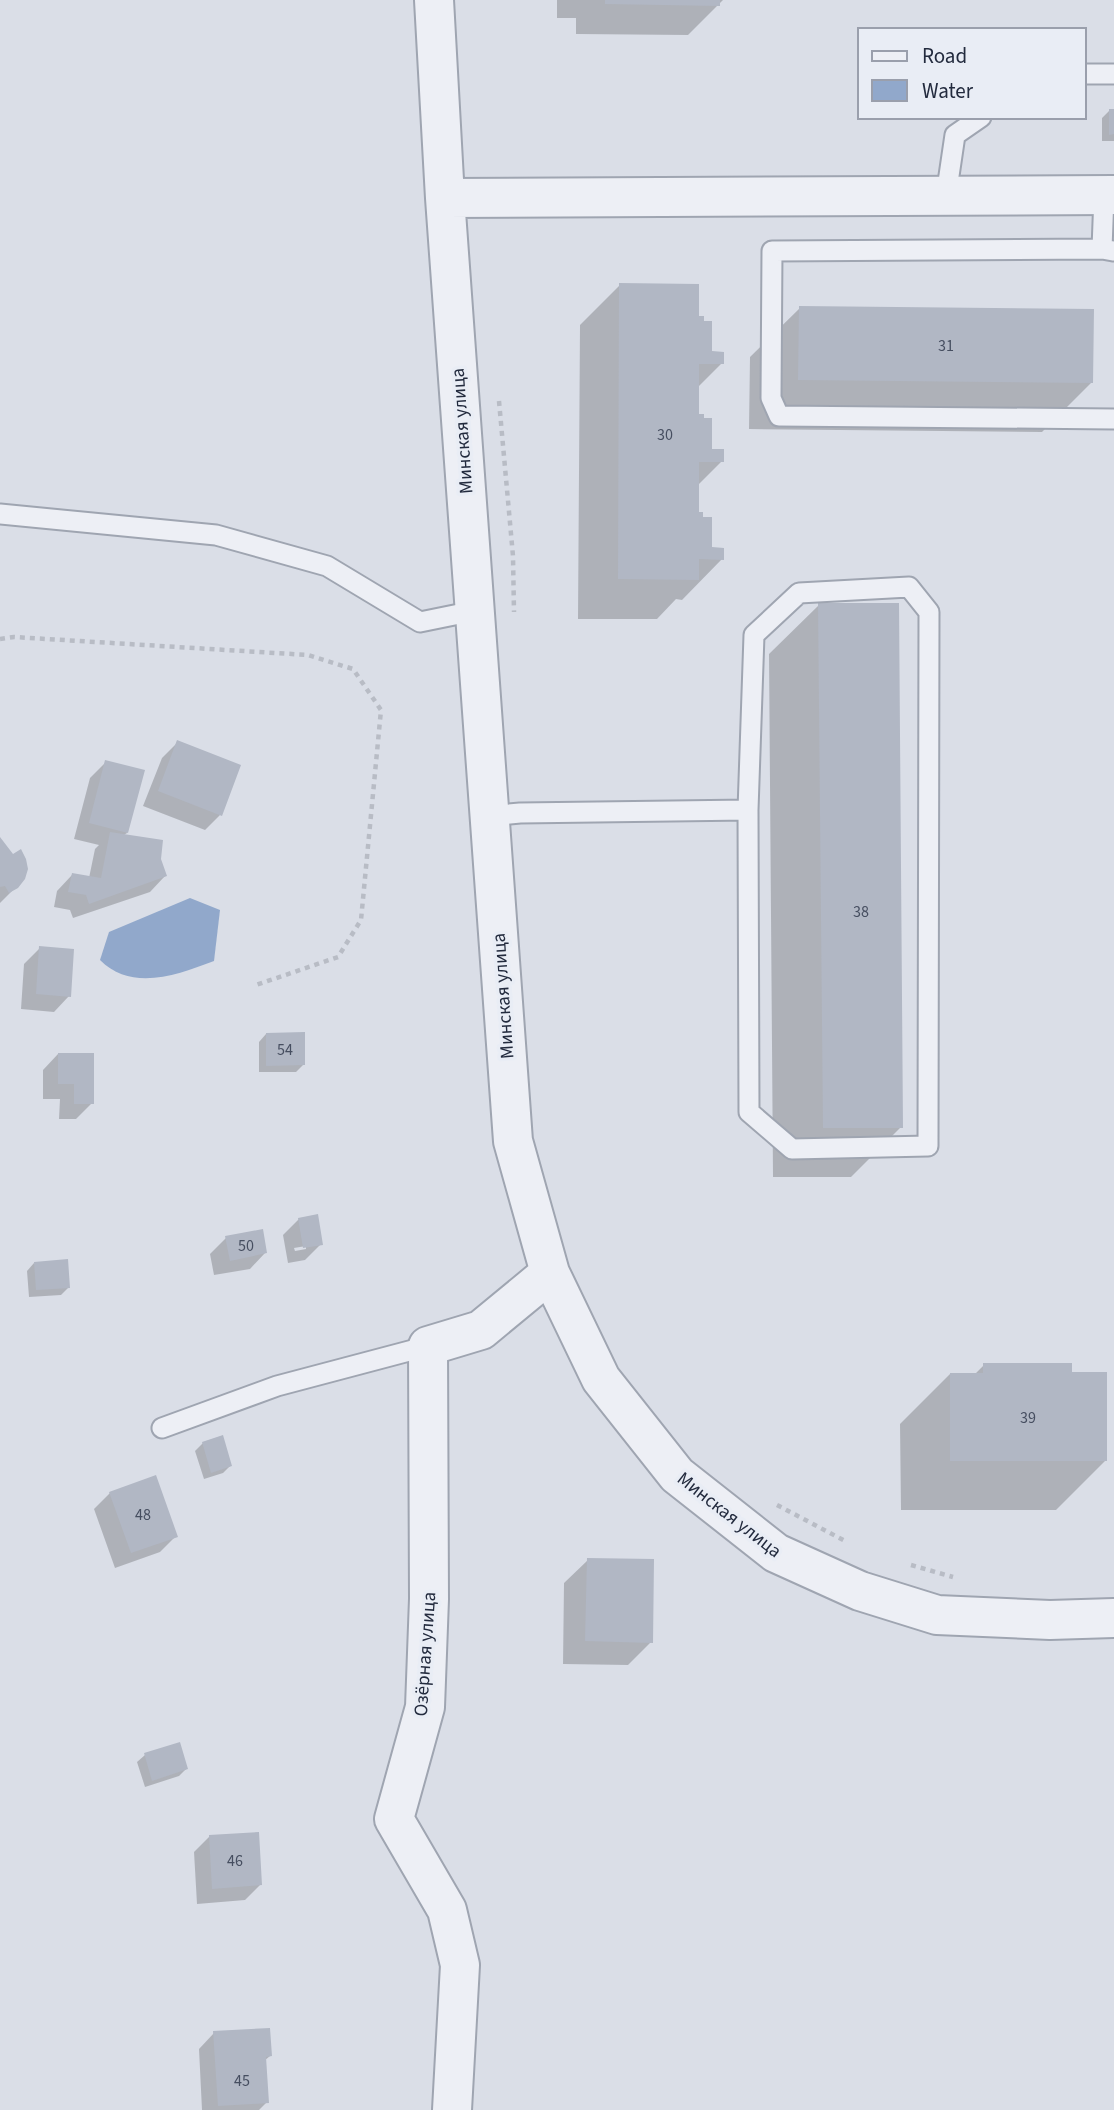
<svg xmlns="http://www.w3.org/2000/svg" width="1114" height="2110" font-family="'Source Sans 3',sans-serif">
	<rect width="100%" height="100%" fill="#dadee7"/>
	<path fill="#91a8cb" d="M190,898L220,910L214,961C177,975 132,992 100,960L109,932Z"/>
	<path fill="#0003" fill-rule="evenodd" d="M557,0H723L688,35L576,34V18H557Z
		M1109,111H1114V141H1102V118Z
		M620,285L697,318L711,353L722,363L697,388V416L710,451L722,461L697,486V513L710,549L722,559L682,600L676,599L657,619H578L580,325Z
		M800,308L1092,382L1042,432L749,429L750,357Z
		M819,605L901,1127L851,1177H773L769,654Z
		M178,742L220,815L205,830L143,806L162,758Z
		M106,762L127,833L124,835L159,859L165,876L150,892L73,918L70,910L54,907L57,891L72,875L89,878L95,849L99,845L74,839L90,778Z
		M0,840L17,886L0,903Z
		M40,948L69,996L54,1012L21,1009L24,964Z
		M266,1034L303,1065L296,1072H259V1042Z
		M58,1054L92,1103L76,1119H59L60,1099H43V1070Z
		M299,1219L321,1244L305,1260L288,1263L283,1235ZM306,1246V1249L295,1251L294,1248Z
		M226,1238L265,1253L250,1269L214,1275L210,1254Z
		M34,1263L69,1287L61,1295L29,1297L27,1271Z
		M984,1365L1070,1374L1106,1460L1056,1510H901L900,1424L950,1374L974,1375Z
		M203,1443L230,1466L223,1473L204,1479L195,1451Z
		M110,1493L176,1536L160,1552L115,1568L94,1509Z
		M588,1560L651,1642L628,1665L563,1664L564,1583Z
		M179,1744L186,1769L179,1776L145,1787L137,1762L145,1755Z
		M210,1836L260,1885L245,1900L197,1904L194,1852Z
		M214,2033L270,2056L264,2061L267,2102L259,2110H202L199,2049Z"/>
	<path fill="#b1b7c4" d="M605,0H720V6L605,4Z
		M1109,109H1114V134L1109,135Z
		M619,283L699,284V316H704V321H712V351L724,352V364H699V414H704V418H712V449H724V462H699V512H703V517H712V547L724,548V560L699,559V580L618,579Z
		M799,306L1094,309L1093,383L798,380Z
		M818,603H899L903,1128H823Z
		M177,740L241,765L222,816L158,791Z
		M105,760L145,770L128,833L89,823Z
		M110,832L163,840L161,859L167,876L89,904L86,895L68,892L72,873L101,878Z
		M0,837L13,854L21,849L26,859L28,869L25,879L18,888L9,893L5,886L0,887Z
		M39,946L74,949L71,997L36,994Z
		M305,1032V1065L266,1066V1033Z
		M58,1053H94V1104H74V1084H58Z
		M318,1214L323,1245L303,1248L298,1218Z
		M263,1229L267,1253L230,1261L225,1236Z
		M68,1259L70,1288L36,1290L34,1262Z
		M983,1363H1072V1372H1107V1461H950V1373H983Z
		M223,1435L232,1466L211,1473L202,1442Z
		M156,1475L178,1537L131,1553L109,1492Z
		M587,1558L654,1559L653,1643L585,1641Z
		M180,1742L188,1769L152,1781L144,1753Z
		M259,1832L262,1885L212,1889L209,1835Z
		M270,2028L272,2056L266,2057L269,2103L218,2106L213,2031Z"/>
	<g fill="none" stroke-linecap="round" stroke-linejoin="round">
		<defs>
			<path id="service" d="M1084,74H1114
				M1104,195L1102,249L1113,251
				M946,196L955,135L981,117
				M1102,249L772,251L771,398L779,416L1114,419
				M0,514L216,535L327,566L420,622L474,611
				M489,816L520,813L748,810L749,1112L792,1149L928,1146L929,612L909,587L799,593L754,635L748,810
				M162,1428L277,1386L428,1346"/>
			<path id="minor" d="M434,0L445,198L513,1141L550,1273L601,1379L677,1475L776,1553L860,1591L937,1615L1050,1620L1114,1618
				M445,198L1114,195
				M452,2110L460,1965L447,1910L394,1819L425,1707L429,1599L428,1346L481,1330L550,1273"/>
		</defs>
		<use href="#service" stroke="#9fa5b1" stroke-width="23"/>
		<use href="#minor" stroke="#9fa5b1" stroke-width="42"/>
		<path stroke="#b8bcc5" stroke-width="4.5" stroke-dasharray="5 5" stroke-linecap="butt" d="M499,401L513,556L514,612
			M0,639L14,637L308,655L353,669L381,710L361,920L338,957L256,985
			M777,1505L847,1542
			M911,1565L953,1577"/>
		<use href="#service" stroke="#edeff5" stroke-width="19"/>
		<use href="#minor" stroke="#edeff5" stroke-width="38"/>
	</g>
	<g text-anchor="middle" stroke-width="7" stroke-linejoin="round" paint-order="stroke">
		<g font-size="16" fill="#464e60">
			<text x="946" y="351">31</text>
			<text x="665" y="440">30</text>
			<text x="861" y="917">38</text>
			<text x="285" y="1055">54</text>
			<text x="246" y="1251">50</text>
			<text x="1028" y="1423">39</text>
			<text x="143" y="1520">48</text>
			<text x="235" y="1866">46</text>
			<text x="242" y="2086">45</text>
		</g>
		<g font-size="19" fill="#232b3e" stroke="#e9edf5">
			<text transform="translate(461 431) rotate(-94)" y="7">Минская улица</text>
			<text transform="translate(502 996) rotate(-94)" y="7">Минская улица</text>
			<text transform="translate(730 1514) rotate(38)" y="7">Минская улица</text>
			<text transform="translate(424 1654) rotate(-86)" y="7">Озёрная улица</text>
		</g>
	</g>
	<rect x="858" y="28" width="228" height="91" fill="#e9edf5" stroke="#9a9fac" stroke-width="2"/>
	<rect x="872" y="51" width="35" height="10" fill="#edeff5" stroke="#9a9fac" stroke-width="2"/>
	<text x="922" y="63" font-size="21" fill="#232b3e">Road</text>
	<rect x="872" y="80" width="35" height="21" fill="#91a8cb" stroke="#9a9fac" stroke-width="2"/>
	<text x="922" y="98" font-size="21" fill="#232b3e">Water</text>
</svg>
